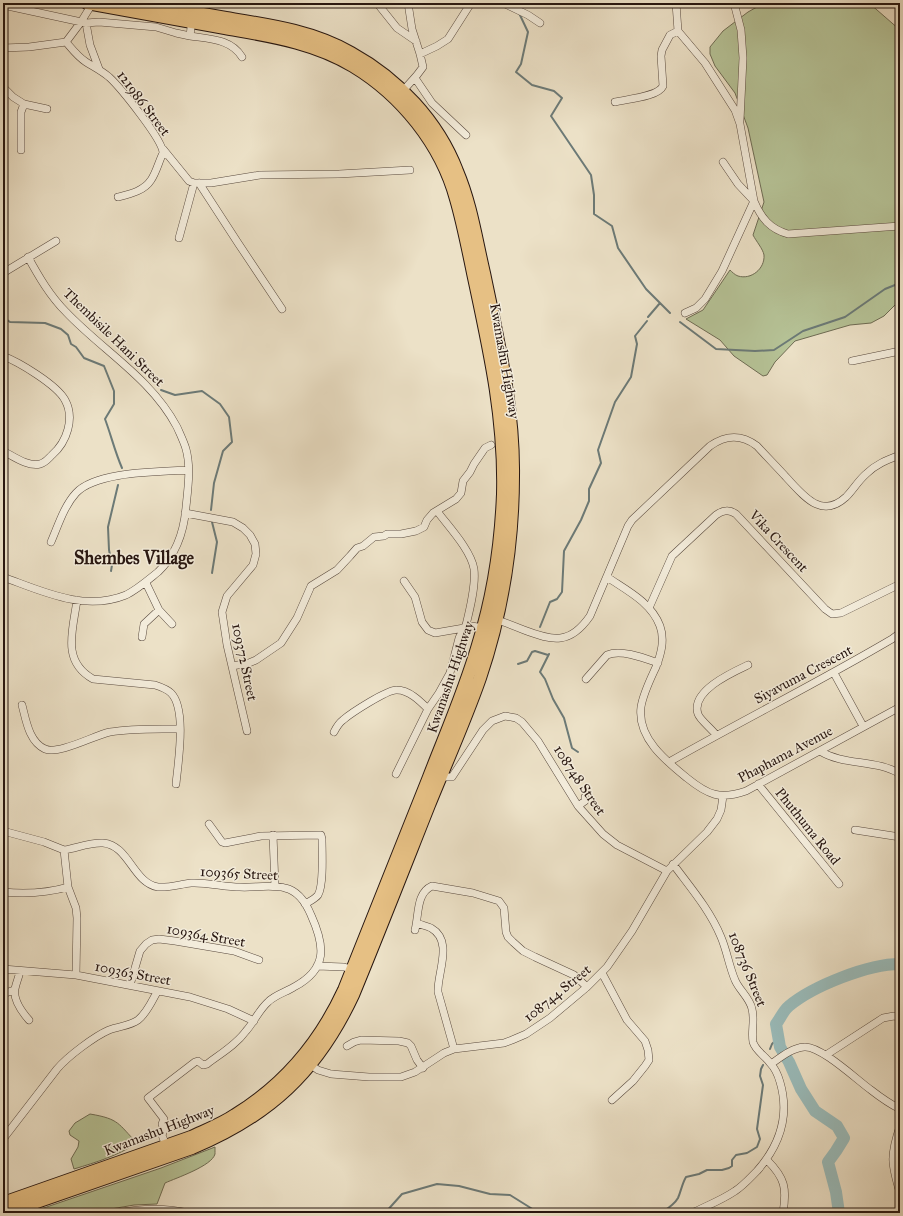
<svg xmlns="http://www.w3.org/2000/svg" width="903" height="1216" font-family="'IM FELL Great Primer',serif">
	<rect width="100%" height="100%" fill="#ece1c7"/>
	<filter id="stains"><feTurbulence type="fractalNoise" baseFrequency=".005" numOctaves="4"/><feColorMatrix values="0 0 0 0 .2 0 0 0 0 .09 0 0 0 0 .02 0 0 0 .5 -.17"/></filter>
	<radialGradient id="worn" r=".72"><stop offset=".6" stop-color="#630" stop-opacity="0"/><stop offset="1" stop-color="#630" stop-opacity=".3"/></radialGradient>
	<path fill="#b6c397" stroke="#6e6c54" d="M764,3H869L900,30V300L884,316L871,323L850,325L795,341L775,362L767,375L763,376L734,356L720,340L686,319L703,310L730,270C732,272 735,275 738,276C751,280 765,269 764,255C763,249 756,241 753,235L764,202L748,128L735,93L715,66L710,54V47L723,31L748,12Z
		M90,1114C120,1119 118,1124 137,1143C117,1156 97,1162 74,1169L71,1159L78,1147L79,1141L70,1135L69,1131L75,1123Z
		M215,1147C215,1150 215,1152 215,1154C212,1166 176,1178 165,1183L157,1204L134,1205L88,1213H29L161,1168Z"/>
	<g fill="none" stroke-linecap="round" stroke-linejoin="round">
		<path stroke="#6c7a77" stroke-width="2" d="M519,9L524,3
			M519,13L528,32L521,64L516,72L532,85L554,91L562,98L551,116L591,175L594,195V214L612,226L618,248L646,289L670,313
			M3,317L10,322L45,323L61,329L68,335L71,344L76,347L84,358L104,366L114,391V404L105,419C111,435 115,452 122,468
			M648,317L660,303
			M680,322L716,349L755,351L774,350L803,331L845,317L885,289L900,283
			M161,390L175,395L202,391L220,404L229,417L232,442L223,451L214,483L211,510
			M111,571L112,565L109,550L108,527L118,485
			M212,573L217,542L212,522
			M540,627L550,602L557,599L562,592L564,551L581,520L589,501V489L601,463L598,450L615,402L631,377L637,344L635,336L647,321
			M549,654L540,672L545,679L553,699L564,718L572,748L578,752
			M518,664L527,661L532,652L535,651L548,655
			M770,1049L772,1044L779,1037
			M385,1213L402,1194L437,1184L459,1186L490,1194L510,1195L534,1210L547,1213
			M661,1213C667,1209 674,1205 678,1198C681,1191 682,1184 686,1177L699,1174L707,1170H722L729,1168L732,1166V1160L736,1155L747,1153L757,1147L760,1139L757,1129L763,1085L760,1076L761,1069L763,1065"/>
		<path stroke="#9abcbb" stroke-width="12" d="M839,1213L836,1192L828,1162L836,1151L844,1138L837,1126L815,1111L801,1089L789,1062L780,1047L776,1024C780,1019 783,1011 789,1006C813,986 868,964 900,964"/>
		<defs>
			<path id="street" d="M377,3L397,28L416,41
				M503,3L528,15L540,23
				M676,3L678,31L705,63L735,110L740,124L754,201C761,218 770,229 788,234L900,226
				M734,3L741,30L743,58L740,120
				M3,5L86,23L99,22L156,27L176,33L190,36L192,19
				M86,23L90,45L99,69
				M190,36C210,39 231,39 242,57
				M66,42C72,49 78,57 86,62C94,67 102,71 109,77C120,87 163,140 163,153C159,161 156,173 151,180C144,191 130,194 118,197
				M66,42L81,22L92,4
				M3,48L29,47L66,42
				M420,54L437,46L448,39L471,3
				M415,78L432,103L466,135
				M3,87L13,97L24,104L47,109
				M401,93L417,75L423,67L420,54L412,29L408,3
				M615,102C627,99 658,97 663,86L661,56L662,50L670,35L678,31
				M163,149L189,181L194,183H211L260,175L339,174L410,170
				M21,150V112L24,104
				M199,183L238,243L282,309
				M179,238L194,183
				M3,273L56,241
				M685,313L696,308L705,299L722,271L754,201L738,184L723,162
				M3,356C19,362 57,385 65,400C75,418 67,442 52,455C48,459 45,463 40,464C28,467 13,456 3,451
				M852,361L900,351
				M437,511C448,526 471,550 474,569C476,585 470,609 466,625
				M185,513L233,522L243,528L250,535L255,544L256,554L253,565L227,596L222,612L227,645L247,731
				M51,542C58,526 64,506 76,493C96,471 159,472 188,470
				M3,577C42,591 84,612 126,595C138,589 148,580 158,572C176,555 184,531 186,507C188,488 191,467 186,449C184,442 180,434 177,427C151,378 103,351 66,312C50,296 39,277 28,257
				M607,577C626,590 651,602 660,626C665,640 661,654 656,667C650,680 643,694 641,707C637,738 666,761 687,778C708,795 720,800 746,791L900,707
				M404,581L415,597L422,622L428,630L435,633L464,628
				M146,583L159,610L172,624
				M77,600C73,630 61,661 93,679L155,685C161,687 167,689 171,693C187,709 178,763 176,784
				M649,608L672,556L716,515C723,510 729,509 736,514L825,609L832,614L841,613L900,584
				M495,619C504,622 514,626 524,630C553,641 570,645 590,616L628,526L632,520L710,446C726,435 741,434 757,446C767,457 777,467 786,477C803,495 821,520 846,497C853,490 858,481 866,474C876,464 887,460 900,455
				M142,637L144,624L159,610
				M232,666L249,663L256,660L281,643L297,618L311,586L337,570L350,556L357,548L363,546L374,537L384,536L387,534H401L416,531L424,527L427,520L433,513L456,499L461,493L463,481L470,472L474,464L485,448L491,445
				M834,673L863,726
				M586,679L607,655C621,649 644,658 658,663
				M22,705C26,720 29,742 45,749C59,755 95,735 110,732C133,728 157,729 180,729
				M334,732C336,728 339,723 343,720C351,713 388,689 397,690C409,690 420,701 428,709
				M716,735C712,729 700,720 698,714C690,691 733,672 748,665
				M820,751C844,766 876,759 900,774
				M669,762C743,720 819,682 892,639L900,633
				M396,774L428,709L439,693L450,673L459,638L466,625L483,628
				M440,777H452L483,730L492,721L505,716L516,718L522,722L538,741L578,806L603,834L617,845L667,871
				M758,784L839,884
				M578,806L585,801V797
				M209,824L222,842L225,843L261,836L321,835L322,839C322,851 324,885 318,895C315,899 310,901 305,904
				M855,830L900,837
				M3,831L44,842L64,850L68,887L76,908L77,918L76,975
				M273,835L275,886
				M64,850C77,848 90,842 103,843C129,845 133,883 158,887C169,888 181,884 191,883C207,882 224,887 240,887C254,888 271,884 285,888C299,891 306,903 311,915C325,946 328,969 294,987C286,992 275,995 268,1002C259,1010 254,1022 246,1031C236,1045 220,1054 207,1064L203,1065L198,1061L195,1062L148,1098L164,1119L162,1124L164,1130L162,1135L166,1146
				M673,864C690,887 710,910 721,937C727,951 729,966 735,980C739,990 750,998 752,1009C755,1020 751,1031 753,1042C755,1050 765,1056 770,1063C775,1068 778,1075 780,1082C790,1116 780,1145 757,1171C750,1178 743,1186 735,1191C722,1200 706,1206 692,1213
				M3,892C24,894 47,893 68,887
				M417,923C421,925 427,926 431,928C454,941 437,973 438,992L454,1049
				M415,930C419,915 416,893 432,886L473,893L499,901L504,908L506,932L508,937L513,942L523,951L535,957L574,975L587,987
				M317,966L344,967L354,970
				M3,969L76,975L190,997L228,1009L254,1021
				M20,971C19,977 16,983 15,989C13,1000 22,1012 29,1020
				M602,973L627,1020L645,1041L648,1050L649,1060L645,1066L633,1081L612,1100
				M130,985L140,951L146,944L152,940L159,939L175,941L234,951L259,960
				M3,994L14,990
				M347,1046L354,1042L361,1040L399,1041L408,1043L411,1046L417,1060L423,1068
				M826,1055L883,1018L894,1016L900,1017
				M308,1063L318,1070L331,1074L369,1077H401L415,1072L444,1053L454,1049L504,1043L512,1040L526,1034L550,1018L587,987L607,967L632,931L667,871L707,832L717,819L721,810L723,796
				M771,1064C781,1057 792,1048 804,1047C820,1045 857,1080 871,1090C880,1097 890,1104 900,1109
				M900,1126C890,1156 891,1163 900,1193
				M3,1139L57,1069C68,1056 95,1036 109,1030C119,1026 130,1026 138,1020C147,1013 152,1001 157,992
				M767,1160C785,1178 787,1188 783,1213
				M115,1213C142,1209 162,1207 189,1213"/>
			<path id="primary" d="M3,1203L191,1137C206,1130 222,1124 235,1115C284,1085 320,1042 344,990C373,919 401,848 429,777C446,733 465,690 478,645C493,597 501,545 503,494C505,417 489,348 473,273C468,249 463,223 456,199C441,144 401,95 353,66C313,42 269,36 225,28C179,20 133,11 87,3
				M5,1213L192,1148C269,1116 317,1072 353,995C379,932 404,868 429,805C446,763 465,721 480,678C502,613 513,544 513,476C514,407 498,341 484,273C476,239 471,204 457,171C438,121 398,79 351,53C313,31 269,25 226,18C198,13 169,8 140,3"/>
		</defs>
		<use href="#street" stroke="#58493e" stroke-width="8"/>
		<use href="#primary" stroke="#271610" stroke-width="14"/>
		<use href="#street" stroke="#f3ecdb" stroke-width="7"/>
		<use href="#primary" stroke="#e6c084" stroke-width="12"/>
	</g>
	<g text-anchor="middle" stroke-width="3" stroke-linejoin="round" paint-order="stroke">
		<g font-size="14" fill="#271610" stroke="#f3ecdb">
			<text transform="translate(144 103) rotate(53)" y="5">121986 Street</text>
			<text transform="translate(114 337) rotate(44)" y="5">Thembisile Hani Street</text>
			<text transform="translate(505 361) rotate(80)" y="5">Kwamashu Highway</text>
			<text transform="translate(779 541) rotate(47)" y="5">Vika Crescent</text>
			<text transform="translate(245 662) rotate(78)" y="5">109372 Street</text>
			<text transform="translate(803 674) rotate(-28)" y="5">Siyavuma Crescent</text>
			<text transform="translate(450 677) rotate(-71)" y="5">Kwamashu Highway</text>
			<text transform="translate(785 754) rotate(-28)" y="5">Phaphama Avenue</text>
			<text transform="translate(580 780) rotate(56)" y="5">108748 Street</text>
			<text transform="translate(808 826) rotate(51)" y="5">Phuthuma Road</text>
			<text transform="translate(239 873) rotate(3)" y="5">109365 Street</text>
			<text transform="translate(206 935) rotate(10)" y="5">109364 Street</text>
			<text transform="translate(748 969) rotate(68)" y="5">108736 Street</text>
			<text transform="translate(133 973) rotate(11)" y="5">109363 Street</text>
			<text transform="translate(557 993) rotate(-39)" y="5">108744 Street</text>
			<text transform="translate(159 1130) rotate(-21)" y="5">Kwamashu Highway</text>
		</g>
		<g font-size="18" font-weight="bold" fill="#271610" stroke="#f3ecdb">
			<text x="134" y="564">Shembes Village</text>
		</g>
	</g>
	<rect width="903" height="1216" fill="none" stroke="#ece1c7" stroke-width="16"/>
	<rect x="4" y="4" width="895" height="1208" fill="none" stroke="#271610" stroke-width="2"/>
	<rect x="8" y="8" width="887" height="1200" fill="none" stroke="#271610"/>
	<rect width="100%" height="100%" filter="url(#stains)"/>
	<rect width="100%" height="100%" fill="url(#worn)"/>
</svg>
